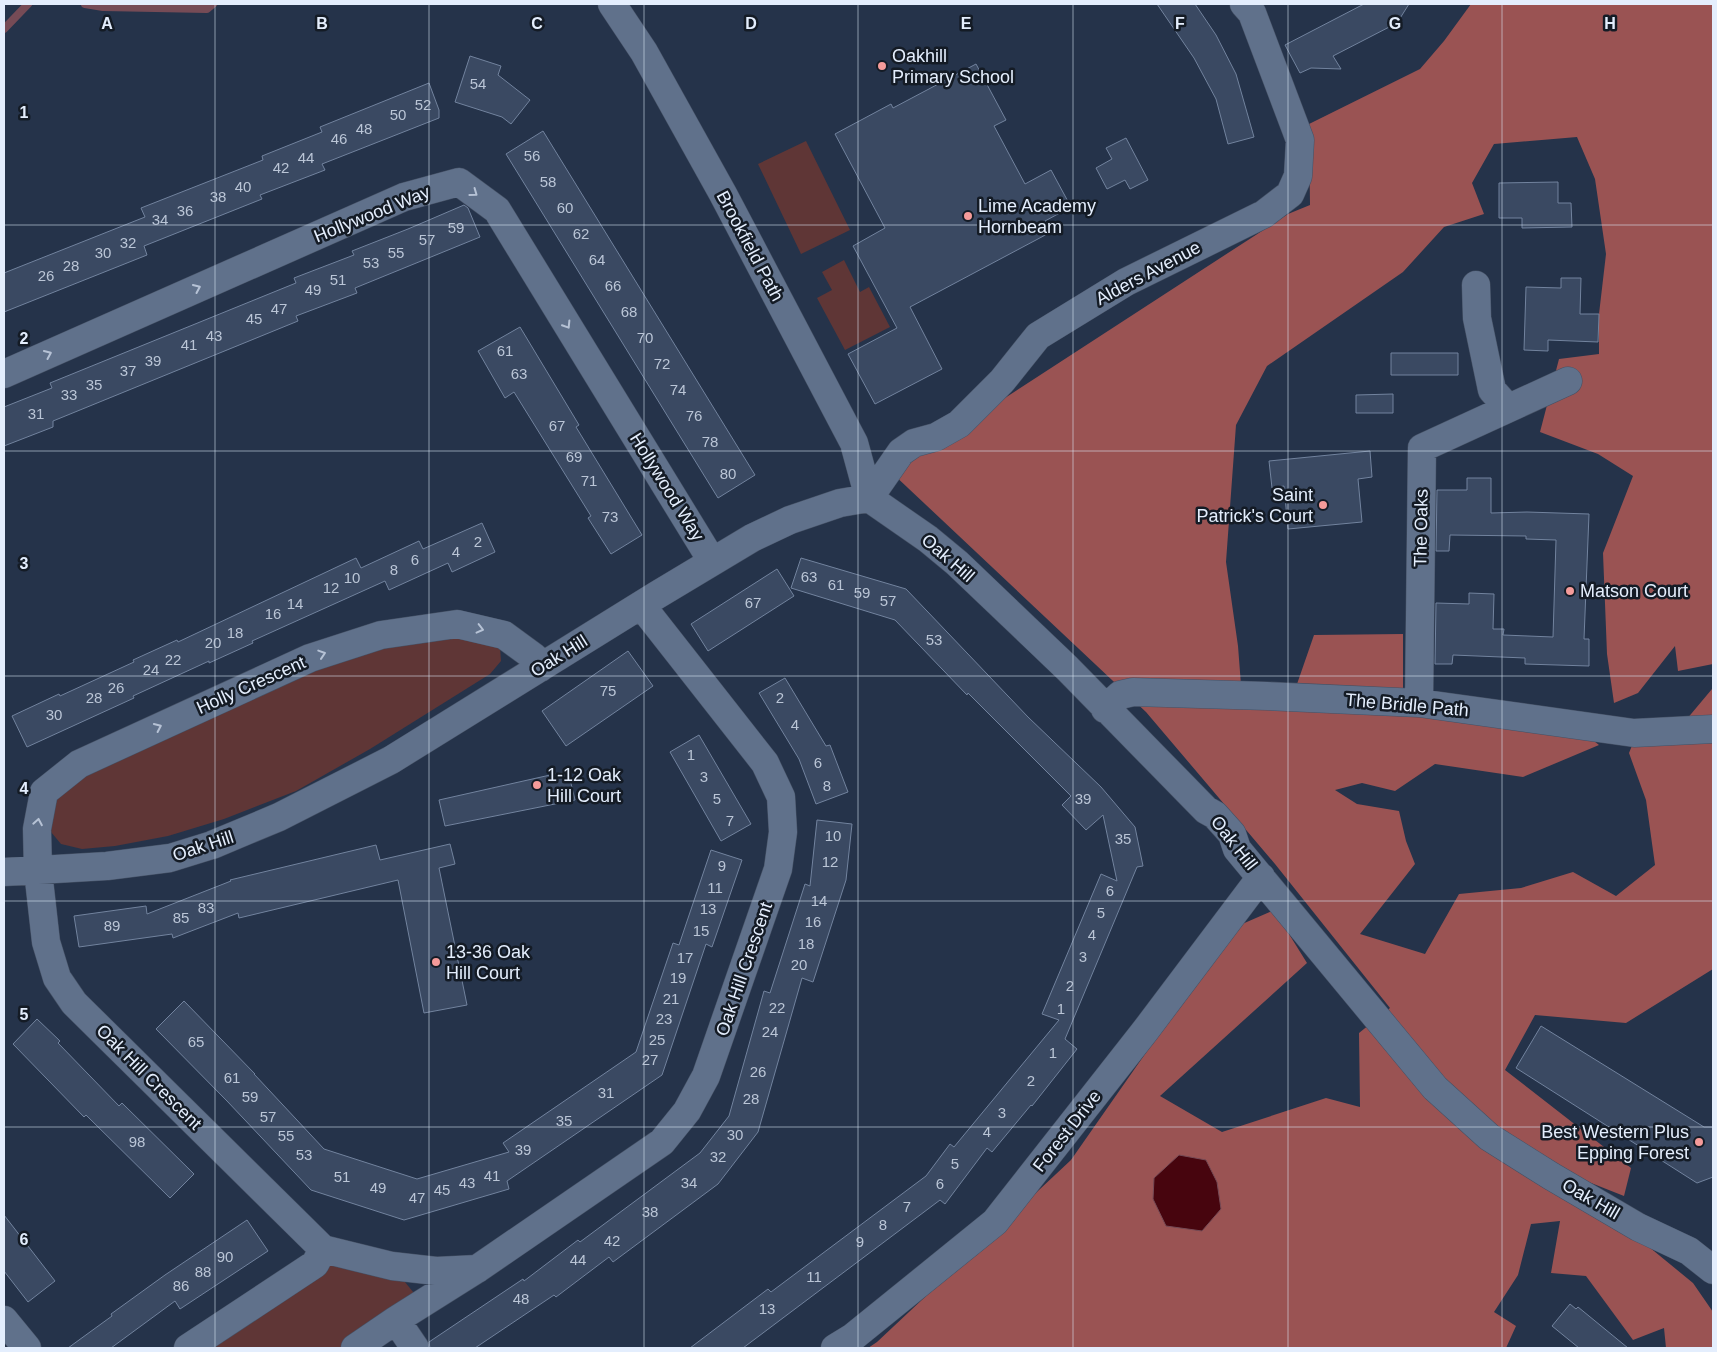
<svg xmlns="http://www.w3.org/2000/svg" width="1717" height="1352" font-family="Helvetica,sans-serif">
	<rect width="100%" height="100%" fill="#25334a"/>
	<path fill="#5f3636" d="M806,141L850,230L801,254L758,164Z
		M844,260L860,292L869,287L890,327L845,350L817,298L832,290L822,272Z
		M449,632L500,647L501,661L490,674L370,749L296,791L224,819L168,836L115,846L82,849L61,844L51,832L50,814L57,794L93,768L333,655Z
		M315,1264L392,1266L422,1303L355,1348H188Z"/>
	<path fill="#9a5353" d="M1471,4H1713V664L1678,671L1675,646L1638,693L1614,703L1607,654L1603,553L1633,476L1598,454L1540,432L1559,359L1599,354V314L1606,254L1595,179L1577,137L1494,144L1472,183L1484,214L1444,227L1403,272L1267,366L1236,425L1226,562L1238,646L1241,685L1288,710L1314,635L1403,634V695L1565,718L1599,745L1523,777L1435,764L1395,791L1362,783L1335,790L1357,804L1399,811L1406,841L1415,864L1360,934L1425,954L1459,894L1521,888L1573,872L1616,896L1655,865L1646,800L1629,753L1635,738L1686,720L1712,689L1713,679V969L1626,1023L1535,1015L1505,1070L1631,1168L1624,1196L1581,1179L1632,1233L1693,1283L1713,1312V1348H1666L1664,1328L1633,1340L1586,1276L1551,1273L1560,1221L1531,1224L1518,1275L1494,1312L1516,1326L1506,1348H868L877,1342L1071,1160L1233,928L1274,910L1307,963L1160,1096L1222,1132L1326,1098L1360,1107L1359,1033L1390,1008L1275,864L1146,712L891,472L1288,214L1310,205L1309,124L1420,69L1444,41Z"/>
	<path fill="#47050e" stroke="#764b56" d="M1179,1155L1206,1160L1217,1182L1221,1209L1202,1231L1166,1226L1153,1199L1154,1178Z"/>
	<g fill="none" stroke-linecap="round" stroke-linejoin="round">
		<path stroke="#764b56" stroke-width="8" d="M85,4L103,7L207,9L213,4
			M4,29L28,4"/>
	</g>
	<path fill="#3a4962" stroke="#72839e" d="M1157,4H1195L1216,35L1236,74L1254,137L1228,144L1216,99L1194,58Z
		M1364,4H1409L1397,23L1333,56L1341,69L1311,68L1300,73L1285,45Z
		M470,56L501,66L498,75L530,100L511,124L502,117L455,102Z
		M976,64L1006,120L994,126L1025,184L1051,170L1071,207L1045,221L1051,232L910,307L942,369L875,404L848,354L897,328L853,246L885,228L835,134L891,104L893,108Z
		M429,83L439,110V118L322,164L325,170L260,195L262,199L144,246L147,255L4,312V273L145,217L141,208L263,160L262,156L322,132L320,127Z
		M543,131L755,475L718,498L506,154Z
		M1126,138L1148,180L1130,189L1125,180L1107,189L1096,168L1112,159L1106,148Z
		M1558,182V203H1571L1572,227L1522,228V218H1499V183Z
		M464,205L468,208L480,237L355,288L357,293L296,316L298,321L53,421V427L4,446V407L52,388L50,383L296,283L294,278L354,255L352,251L408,229Z
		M1561,278H1581L1580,314H1599L1598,342L1548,340V351L1524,350L1526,287L1561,288Z
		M520,327L579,425L576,427L642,535L611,554L588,518L591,516L514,392L505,398L478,351Z
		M1391,353H1458V375H1391Z
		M1393,394V413H1356V395Z
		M1370,451L1372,477L1358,479L1362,522L1288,529L1284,486L1272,488L1269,461Z
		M1467,478H1491V513L1527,512L1589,514L1584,639H1589V666L1525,664V658L1453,655L1452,664H1435L1436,603L1469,604V593L1494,594L1493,629H1504L1503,635L1553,637L1556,540L1526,539V536L1450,535L1449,551H1436L1437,490H1467Z
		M482,523L495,552L452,572L448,563L389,590L385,581L252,641L253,643L209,663V661L133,696L134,698L27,747L12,716L59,694L60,696L134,662L133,660L177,640L178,642L356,558L361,568L419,541L423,549Z
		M801,558L906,589L1028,717L1101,787L1135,827L1143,866L1137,867L1065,1039L1077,1049L1032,1106L1031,1105L992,1152L987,1148L945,1204L940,1200L743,1348H690L768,1289L771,1292L926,1176L950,1144L954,1147L1059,1020L1042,1014L1101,874L1117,881L1103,815L1086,830L1062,805L1071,796L968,693L967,695L895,620L791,588Z
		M777,569L794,596L708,651L691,624Z
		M628,651L653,686L566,746L542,711Z
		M785,678L826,746L830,745L848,792L816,804L799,759L759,693Z
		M699,735L751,824L721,841L670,752Z
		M568,771L575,800L445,826L439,800Z
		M817,820L852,824L846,880L813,982L802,978L758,1132L718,1184L613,1262L609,1257L556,1297L554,1295L475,1348H430L429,1342L523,1279L524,1281L578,1240L580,1242L700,1153L729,1116L764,991L770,993L805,884L810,886Z
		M450,844L455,864L439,868L467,1005L424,1013L398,880L239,918L238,913L173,938L172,934L79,947L74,916L146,906L147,914L231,881L230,880L376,845L380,860Z
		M711,850L742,860L712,947L706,944L662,1075L507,1181L509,1189L404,1220L311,1190L227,1101L156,1029L184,1001L255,1074H254L324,1149L417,1179L509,1152L503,1143L636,1052L673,943L679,945Z
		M37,1019L60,1041L58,1043L119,1106L122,1103L194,1174L170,1198L86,1115L84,1117L13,1044Z
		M1541,1026L1704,1127H1713V1177L1697,1183L1516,1068Z
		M4,1215L55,1281L28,1302L4,1271Z
		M247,1220L268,1251L180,1309L175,1301L111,1348H68L112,1316L111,1314L165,1275Z
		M1570,1304L1576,1309L1578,1307L1628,1348H1579L1552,1326Z"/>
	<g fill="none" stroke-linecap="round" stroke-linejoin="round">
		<defs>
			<path id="minor" d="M612,4L644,52L723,194L854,443L869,498
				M1476,285L1477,318L1492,390L1508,408
				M4,374L404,197L459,182L497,210L712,561
				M869,498L901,452L914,443L936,437L959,424L1002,381L1038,336L1126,282L1264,214L1290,194L1298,176L1300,140L1252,13L1244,4
				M1419,703L1422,448L1568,381
				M1105,709L1120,695L1133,692L1267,696L1419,703L1634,733L1713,729
				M4,872L107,866L170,858L212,845L279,817L391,760L657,595L752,538L790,520L840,503L869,498L928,539L957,563L1067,668L1206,810L1215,815L1232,834L1237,849L1435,1088L1489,1137L1551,1176L1638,1227L1689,1251L1713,1270
				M477,1269L436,1271L392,1266L323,1249L74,1003L57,978L46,942L38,871L37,829L44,792L79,764L310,658L381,635L457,624L504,635L534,657L540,668
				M4,1320L27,1348
				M396,1320L415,1348
				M188,1348L315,1264L323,1249
				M355,1348L396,1320L477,1269L662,1142L687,1111L706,1076L778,869L783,832L781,797L765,763L641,605
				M835,1348L853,1337L995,1222L1145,1031L1261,877"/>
		</defs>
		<use href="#minor" stroke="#455165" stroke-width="29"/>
		<use href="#minor" stroke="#60718b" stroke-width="28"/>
	</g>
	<defs><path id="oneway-chevron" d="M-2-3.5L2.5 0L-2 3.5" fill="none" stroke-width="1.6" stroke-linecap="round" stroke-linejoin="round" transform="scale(1.25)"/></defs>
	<g stroke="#b6c2d5">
		<use href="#oneway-chevron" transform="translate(474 193) rotate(36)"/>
		<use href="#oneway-chevron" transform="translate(197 288) rotate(-24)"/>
		<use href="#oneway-chevron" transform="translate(567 325) rotate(58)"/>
		<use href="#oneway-chevron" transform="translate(48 354) rotate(-24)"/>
		<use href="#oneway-chevron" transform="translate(480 629) rotate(14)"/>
		<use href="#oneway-chevron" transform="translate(322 654) rotate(-18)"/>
		<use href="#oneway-chevron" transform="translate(158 727) rotate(-25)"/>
		<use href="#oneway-chevron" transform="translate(38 822) rotate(-80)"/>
	</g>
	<path fill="none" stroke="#e4eefd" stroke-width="1" stroke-opacity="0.55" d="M215,4V1348M429,4V1348M644,4V1348M858,4V1348M1073,4V1348M1288,4V1348M1502,4V1348M4,225H1713M4,451H1713M4,676H1713M4,901H1713M4,1127H1713"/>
	<g fill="#f59b9a" stroke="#141b25" stroke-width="2">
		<circle cx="882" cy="66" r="5"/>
		<circle cx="968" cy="216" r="5"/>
		<circle cx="1323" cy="505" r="5"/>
		<circle cx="1570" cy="591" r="5"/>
		<circle cx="537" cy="785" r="5"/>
		<circle cx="436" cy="962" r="5"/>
		<circle cx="1699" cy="1142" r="5"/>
	</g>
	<g text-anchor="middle" stroke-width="5" stroke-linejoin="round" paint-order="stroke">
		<g font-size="15" fill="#bac5d6">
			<text x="478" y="89">54</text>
			<text x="423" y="110">52</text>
			<text x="398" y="120">50</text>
			<text x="364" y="134">48</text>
			<text x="339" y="144">46</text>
			<text x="532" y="161">56</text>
			<text x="306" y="163">44</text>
			<text x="281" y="173">42</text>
			<text x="548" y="187">58</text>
			<text x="243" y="192">40</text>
			<text x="218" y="202">38</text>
			<text x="565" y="213">60</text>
			<text x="185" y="216">36</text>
			<text x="160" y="225">34</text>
			<text x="456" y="233">59</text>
			<text x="581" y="239">62</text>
			<text x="427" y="245">57</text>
			<text x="128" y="248">32</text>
			<text x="103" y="258">30</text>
			<text x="396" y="258">55</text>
			<text x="597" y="265">64</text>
			<text x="371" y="268">53</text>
			<text x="71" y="271">28</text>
			<text x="46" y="281">26</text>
			<text x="338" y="285">51</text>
			<text x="613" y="291">66</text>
			<text x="313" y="295">49</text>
			<text x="279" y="314">47</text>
			<text x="629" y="317">68</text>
			<text x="254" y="324">45</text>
			<text x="214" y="341">43</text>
			<text x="645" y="343">70</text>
			<text x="189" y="350">41</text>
			<text x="505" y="356">61</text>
			<text x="153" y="366">39</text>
			<text x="662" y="369">72</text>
			<text x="128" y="376">37</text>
			<text x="519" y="379">63</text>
			<text x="94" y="390">35</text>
			<text x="678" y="395">74</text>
			<text x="69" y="400">33</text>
			<text x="36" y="419">31</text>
			<text x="694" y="421">76</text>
			<text x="557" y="431">67</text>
			<text x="710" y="447">78</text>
			<text x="574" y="462">69</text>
			<text x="728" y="479">80</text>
			<text x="589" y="486">71</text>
			<text x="610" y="522">73</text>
			<text x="478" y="547">2</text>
			<text x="456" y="557">4</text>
			<text x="415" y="565">6</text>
			<text x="394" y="575">8</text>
			<text x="809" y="582">63</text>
			<text x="352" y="583">10</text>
			<text x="836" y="590">61</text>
			<text x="331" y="593">12</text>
			<text x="862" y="598">59</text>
			<text x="888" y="606">57</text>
			<text x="753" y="608">67</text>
			<text x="295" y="609">14</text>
			<text x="273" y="619">16</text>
			<text x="235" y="638">18</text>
			<text x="934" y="645">53</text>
			<text x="213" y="648">20</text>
			<text x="173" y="665">22</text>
			<text x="151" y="675">24</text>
			<text x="116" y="693">26</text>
			<text x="608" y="696">75</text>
			<text x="94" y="703">28</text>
			<text x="780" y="703">2</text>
			<text x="54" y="720">30</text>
			<text x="795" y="730">4</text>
			<text x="691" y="760">1</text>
			<text x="818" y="768">6</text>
			<text x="704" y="782">3</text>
			<text x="827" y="791">8</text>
			<text x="717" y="804">5</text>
			<text x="1083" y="804">39</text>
			<text x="730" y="826">7</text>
			<text x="833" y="841">10</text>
			<text x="1123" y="844">35</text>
			<text x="830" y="867">12</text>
			<text x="722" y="871">9</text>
			<text x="715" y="893">11</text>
			<text x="1110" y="896">6</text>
			<text x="819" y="906">14</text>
			<text x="206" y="913">83</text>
			<text x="708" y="914">13</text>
			<text x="1101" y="918">5</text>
			<text x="181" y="923">85</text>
			<text x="813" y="927">16</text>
			<text x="112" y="931">89</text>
			<text x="701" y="936">15</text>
			<text x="1092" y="940">4</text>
			<text x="806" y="949">18</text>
			<text x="1083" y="962">3</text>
			<text x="685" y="963">17</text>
			<text x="799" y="970">20</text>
			<text x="678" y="983">19</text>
			<text x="1070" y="991">2</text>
			<text x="671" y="1004">21</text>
			<text x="777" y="1013">22</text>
			<text x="1061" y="1014">1</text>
			<text x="664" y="1024">23</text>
			<text x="770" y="1037">24</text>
			<text x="657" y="1045">25</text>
			<text x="196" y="1047">65</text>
			<text x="1053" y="1058">1</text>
			<text x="650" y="1065">27</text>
			<text x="758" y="1077">26</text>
			<text x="232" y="1083">61</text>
			<text x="1031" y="1086">2</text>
			<text x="606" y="1098">31</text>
			<text x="250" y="1102">59</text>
			<text x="751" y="1104">28</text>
			<text x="1002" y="1118">3</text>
			<text x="268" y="1122">57</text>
			<text x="564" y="1126">35</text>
			<text x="987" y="1137">4</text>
			<text x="735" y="1140">30</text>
			<text x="286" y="1141">55</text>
			<text x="137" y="1147">98</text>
			<text x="523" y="1155">39</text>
			<text x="304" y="1160">53</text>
			<text x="718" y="1162">32</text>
			<text x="955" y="1169">5</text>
			<text x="492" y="1181">41</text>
			<text x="342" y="1182">51</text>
			<text x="467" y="1188">43</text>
			<text x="689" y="1188">34</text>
			<text x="940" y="1189">6</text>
			<text x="378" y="1193">49</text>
			<text x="442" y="1195">45</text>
			<text x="417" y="1203">47</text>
			<text x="907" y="1212">7</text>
			<text x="650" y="1217">38</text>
			<text x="883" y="1230">8</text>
			<text x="612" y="1246">42</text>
			<text x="860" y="1247">9</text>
			<text x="225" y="1262">90</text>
			<text x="578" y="1265">44</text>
			<text x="203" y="1277">88</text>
			<text x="814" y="1282">11</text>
			<text x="181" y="1291">86</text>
			<text x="521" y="1304">48</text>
			<text x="767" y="1314">13</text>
		</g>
		<g font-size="18" fill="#e4eefd" stroke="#141b25" text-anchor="start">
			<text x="892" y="62">Oakhill<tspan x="892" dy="21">Primary School</tspan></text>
			<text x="978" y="212">Lime Academy<tspan x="978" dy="21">Hornbeam</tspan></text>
			<text x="1313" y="501" text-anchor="end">Saint<tspan x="1313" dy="21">Patrick's Court</tspan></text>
			<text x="1580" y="597">Matson Court</text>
			<text x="547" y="781">1-12 Oak<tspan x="547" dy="21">Hill Court</tspan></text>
			<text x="446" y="958">13-36 Oak<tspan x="446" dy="21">Hill Court</tspan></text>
			<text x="1689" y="1138" text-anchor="end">Best Western Plus<tspan x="1689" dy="21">Epping Forest</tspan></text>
		</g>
		<g font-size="18" fill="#e4eefd" stroke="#141b25">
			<text transform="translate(372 214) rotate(-22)" y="6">Hollywood Way</text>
			<text transform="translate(750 246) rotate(62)" y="6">Brookfield Path</text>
			<text transform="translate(1148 273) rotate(-28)" y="6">Alders Avenue</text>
			<text transform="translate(667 487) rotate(58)" y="6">Hollywood Way</text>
			<text transform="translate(1421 528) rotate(-89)" y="6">The Oaks</text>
			<text transform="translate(948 558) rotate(41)" y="6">Oak Hill</text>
			<text transform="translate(559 656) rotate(-32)" y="6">Oak Hill</text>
			<text transform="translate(251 685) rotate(-24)" y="6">Holly Crescent</text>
			<text transform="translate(1407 705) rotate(5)" y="6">The Bridle Path</text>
			<text transform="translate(1234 843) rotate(52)" y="6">Oak Hill</text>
			<text transform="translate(203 846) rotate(-18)" y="6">Oak Hill</text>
			<text transform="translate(744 969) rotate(-71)" y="6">Oak Hill Crescent</text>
			<text transform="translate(149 1077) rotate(45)" y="6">Oak Hill Crescent</text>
			<text transform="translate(1067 1131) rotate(-52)" y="6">Forest Drive</text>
			<text transform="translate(1591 1199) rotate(30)" y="6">Oak Hill</text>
		</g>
	</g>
	<g font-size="16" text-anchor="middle" font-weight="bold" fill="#e4eefd" stroke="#141b25" stroke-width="5" stroke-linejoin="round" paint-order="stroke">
		<text x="107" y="29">A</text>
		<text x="322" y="29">B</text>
		<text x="537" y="29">C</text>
		<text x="751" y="29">D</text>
		<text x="966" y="29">E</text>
		<text x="1180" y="29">F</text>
		<text x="1395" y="29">G</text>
		<text x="1610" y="29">H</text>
		<text x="24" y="118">1</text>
		<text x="24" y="344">2</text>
		<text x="24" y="569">3</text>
		<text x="24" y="794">4</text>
		<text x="24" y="1020">5</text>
		<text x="24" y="1245">6</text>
	</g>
	<rect width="1717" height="1352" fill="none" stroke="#e4eefd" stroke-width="10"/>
</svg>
